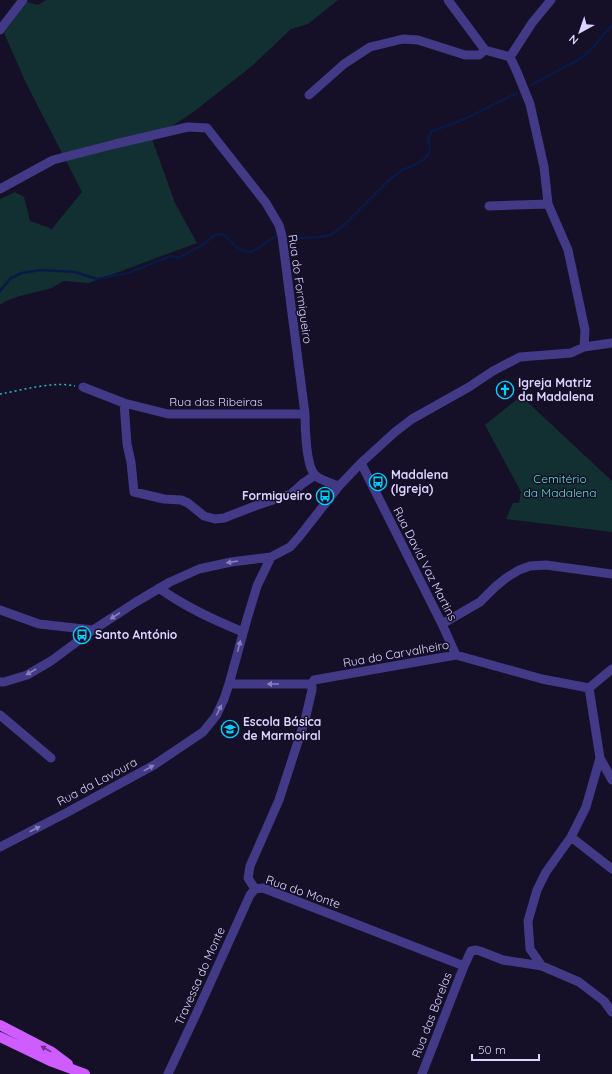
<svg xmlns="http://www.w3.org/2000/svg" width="612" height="1074" font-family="Quicksand,sans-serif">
	<rect width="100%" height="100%" fill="#150f27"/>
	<path fill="#123031" d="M46,0H338L308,24L291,29L252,66L192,113L152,139L175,203L197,243L89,283L63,281L52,288L20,296L6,301L0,305V199L15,192L24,197L30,221L50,228L51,230L82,192L26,83L4,33L27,2L38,5Z
		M521,396L612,481V532L506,519L513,503H519L521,492L485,425Z"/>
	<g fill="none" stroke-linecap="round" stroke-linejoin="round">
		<path stroke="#091a46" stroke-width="2.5" d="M531,85L576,61L589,52L610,27L612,26
			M290,237L303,238L320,237L331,235L344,225L390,179L402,170L413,166L423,160L429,154L430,145L428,139L432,131L465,119L517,93
			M0,291L11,278L22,273L40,270L59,271L75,272L97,279L128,273L171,256L178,258L204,244L216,234L225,235L235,246L244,251L251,252L258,248L276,236"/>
		<path stroke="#2cb8bb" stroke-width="1.5" stroke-dasharray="2 3" stroke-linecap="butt" d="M0,394C23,390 53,381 75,386"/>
		<path stroke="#423987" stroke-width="9" d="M448,0L485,50L510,57L517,72L530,104L544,167L548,204L568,250L585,330L584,347
			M0,30L23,0
			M510,57L532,23L551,0
			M309,95L344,64L370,47L403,39L418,40L465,55H479L485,50
			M0,189L53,160L115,144L188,127L207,128L266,203L279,225L282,236L305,414C305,427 306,466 315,475C321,481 331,483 339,486
			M489,206L548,204
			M83,387L124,403L168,414H305
			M124,403L127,444L131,462L134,492L164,499L181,500L188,503L204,516L215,519L224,518L255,506L291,494L302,484L315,475
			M361,463L442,624L456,655
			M159,588C185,607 214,620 243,632
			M0,610L39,624L93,630
			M442,624L480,602L495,587L506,578L519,570L530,566L546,565L612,574
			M0,682H4L27,675L51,661L93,630L136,602L170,582L199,569L231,562L271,557L290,547L299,537L339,486L361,463L395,432L412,419L469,387L493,371L520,357L571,353L584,347L612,343
			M229,684H312L314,680L456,655L542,679L589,688
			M589,688L600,758L586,807L571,837L546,872L537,890L528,921L530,949L542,966L579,982L604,1001L612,1012
			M589,688L612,669
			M0,715L51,758
			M600,758L612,780
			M571,837L612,869
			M0,847L66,813L154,765L203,732L216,716L224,699L229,684L247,619L257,586L271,557
			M255,889L263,888L464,966L471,951L476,950L480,951L503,960L542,966
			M255,889L248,878L250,866L279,800L305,720L312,690V684
			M168,1074L198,1010L250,895L255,889
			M422,1074L464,966"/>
		<path stroke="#cf5cff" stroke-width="10" d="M0,1025L52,1052L68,1064
			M0,1037L50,1061L85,1074"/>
	</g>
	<defs><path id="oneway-solid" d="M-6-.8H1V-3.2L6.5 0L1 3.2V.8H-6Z"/></defs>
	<g fill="#887fbd">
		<use href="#oneway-solid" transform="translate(232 562) rotate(171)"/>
		<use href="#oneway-solid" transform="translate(115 616) rotate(147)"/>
		<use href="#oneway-solid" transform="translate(239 646) rotate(-75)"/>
		<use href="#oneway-solid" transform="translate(31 672) rotate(150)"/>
		<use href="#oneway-solid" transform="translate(273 684) rotate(180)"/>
		<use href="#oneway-solid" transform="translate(219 710) rotate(-64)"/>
		<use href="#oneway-solid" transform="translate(149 768) rotate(-29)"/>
		<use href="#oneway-solid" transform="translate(35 829) rotate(-27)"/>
	</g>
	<use fill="#693288" href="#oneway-solid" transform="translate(46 1049) rotate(-151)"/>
	<defs>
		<symbol id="church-ring" viewBox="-11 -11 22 22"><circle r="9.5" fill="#150f27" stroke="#01d1ff" stroke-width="1.5"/><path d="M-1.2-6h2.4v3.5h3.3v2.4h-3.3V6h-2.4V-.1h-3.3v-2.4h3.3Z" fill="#01d1ff"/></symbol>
		<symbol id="bus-ring" viewBox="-11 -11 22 22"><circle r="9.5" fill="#150f27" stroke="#01d1ff" stroke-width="1.5"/><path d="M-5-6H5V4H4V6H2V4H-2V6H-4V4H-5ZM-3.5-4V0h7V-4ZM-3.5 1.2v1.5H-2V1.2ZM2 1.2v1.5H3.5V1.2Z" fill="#01d1ff"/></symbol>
		<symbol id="school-ring" viewBox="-11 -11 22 22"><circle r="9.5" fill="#150f27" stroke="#01d1ff" stroke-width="1.5"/><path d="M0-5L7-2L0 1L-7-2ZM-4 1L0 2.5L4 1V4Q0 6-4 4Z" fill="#01d1ff"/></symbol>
	</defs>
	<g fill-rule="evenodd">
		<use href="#church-ring" x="495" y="380" width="20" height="20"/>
		<use href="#bus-ring" x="368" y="472" width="20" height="20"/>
		<use href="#bus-ring" x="315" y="486" width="20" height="20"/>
		<use href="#bus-ring" x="72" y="625" width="20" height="20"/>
		<use href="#school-ring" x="220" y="719" width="20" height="20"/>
	</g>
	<g text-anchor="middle" stroke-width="3" stroke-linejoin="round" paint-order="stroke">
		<g font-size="12" fill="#ddd5ff" stroke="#150f27">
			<text transform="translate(300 289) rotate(82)" y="4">Rua do Formigueiro</text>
			<text x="216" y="406">Rua das Ribeiras</text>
			<text transform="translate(425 564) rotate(63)" y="4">Rua David Vaz Martins</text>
			<text transform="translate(396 654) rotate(-10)" y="4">Rua do Carvalheiro</text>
			<text transform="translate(97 782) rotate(-28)" y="4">Rua da Lavoura</text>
			<text transform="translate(303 892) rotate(19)" y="4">Rua do Monte</text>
			<text transform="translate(200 976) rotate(-66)" y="4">Travessa do Monte</text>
			<text transform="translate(432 1015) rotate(-69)" y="4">Rua das Borelas</text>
		</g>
		<g font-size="12" font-weight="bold" fill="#ddd5ff" stroke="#150f27" text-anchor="start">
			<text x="518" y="387">Igreja Matriz<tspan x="518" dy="14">da Madalena</tspan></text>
			<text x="391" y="479">Madalena<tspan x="391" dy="14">(Igreja)</tspan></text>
			<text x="312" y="500" text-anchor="end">Formigueiro</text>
			<text x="95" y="639">Santo António</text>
			<text x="243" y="726">Escola Básica<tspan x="243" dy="14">de Marmoiral</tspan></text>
		</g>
		<g font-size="12" fill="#5de3cc" stroke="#150f27">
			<text x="560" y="483">Cemitério<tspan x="560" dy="14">da Madalena</tspan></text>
		</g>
	</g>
	<g transform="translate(580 32) rotate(220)" stroke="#150f27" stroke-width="3" paint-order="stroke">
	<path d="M0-3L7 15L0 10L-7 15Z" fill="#ddd5ff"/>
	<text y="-6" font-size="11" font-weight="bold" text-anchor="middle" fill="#ddd5ff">N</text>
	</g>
	<path d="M472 1054v6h67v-6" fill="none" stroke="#ddd5ff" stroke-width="2"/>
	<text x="478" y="1054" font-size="12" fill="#ddd5ff" stroke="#150f27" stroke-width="3" paint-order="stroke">50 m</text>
</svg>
